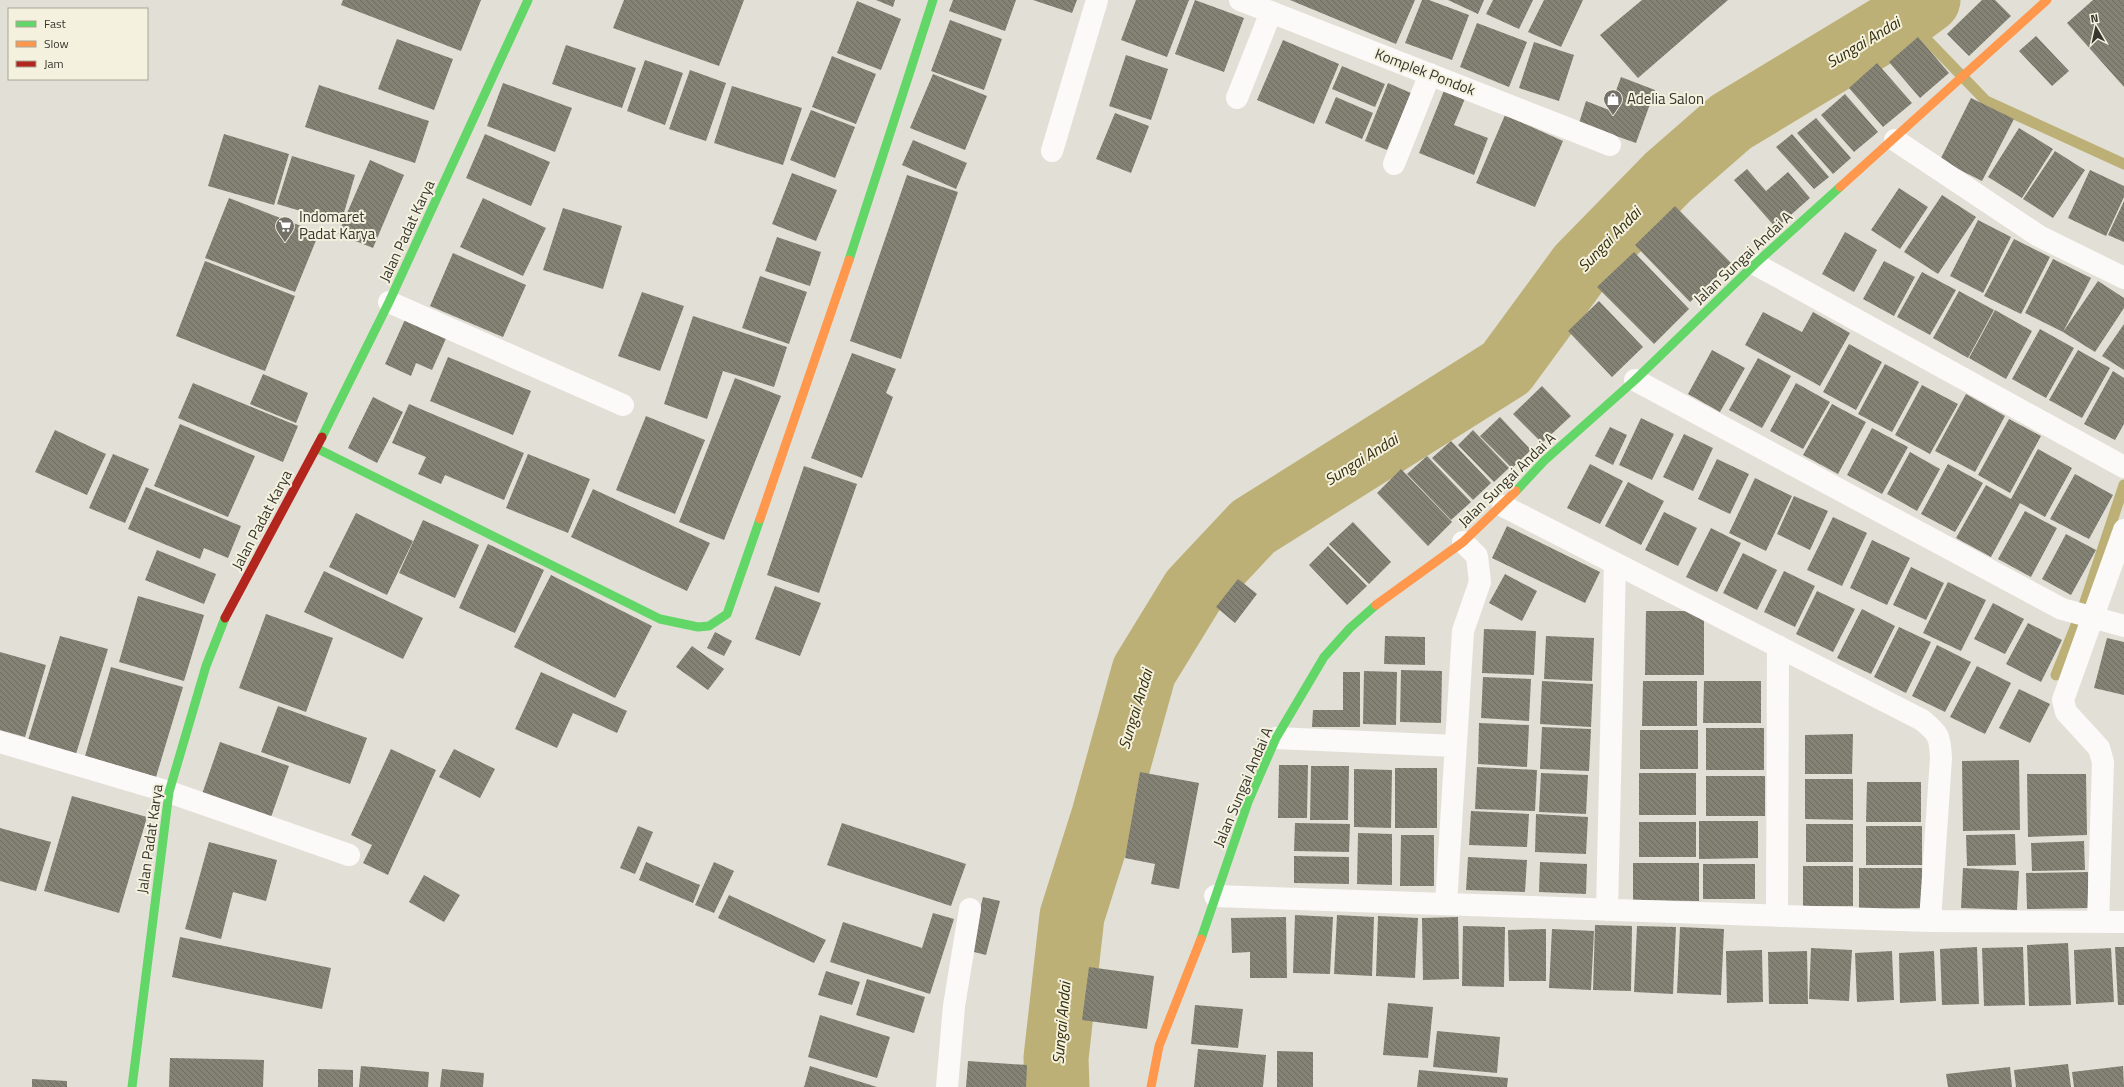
<svg xmlns="http://www.w3.org/2000/svg" width="2124" height="1087" font-family="'Titillium Web',sans-serif">
	<defs>
		<pattern id="building-back-hatch" width="6" height="6" patternUnits="userSpaceOnUse"><rect width="6" height="6" fill="#848275"/><path d="M-1 5l2 2M0 0l6 6M5-1l2 2" fill="none" stroke="#6d6b60"/></pattern>
	</defs>
	<rect width="100%" height="100%" fill="#e2e0d6"/>
	<g fill="none" stroke-linecap="round" stroke-linejoin="round">
		<path stroke="#bcb076" stroke-width="11" d="M1905,17L1986,101L2124,164
			M2056,675L2084,605L2124,485"/>
		<path stroke="#bcb076" stroke-width="65" d="M1057,1087L1056,1058L1072,916L1104,815L1144,671L1193,591L1253,527L1506,368L1580,267L1668,177L1731,122L1905,17L1928,0"/>
	</g>
	<path fill="url(#building-back-hatch)" d="M343,0H481L461,51L341,5Z
		M624,0H744L719,66L613,28Z
		M876,0H895L893,7Z
		M953,0H1016L1005,31L949,11Z
		M1033,0H1077L1072,13Z
		M1136,0H1189L1167,57L1121,40Z
		M1195,0L1244,18L1224,72L1175,54Z
		M1290,0H1415L1396,44Z
		M1422,0H1429L1469,15L1452,60L1405,43Z
		M1448,0H1484L1478,14Z
		M1493,0H1533L1519,29L1486,14Z
		M1544,0H1583L1561,47L1528,32Z
		M1642,0H1728L1638,78L1600,35Z
		M1982,0H1995L2011,16L1969,56L1947,34Z
		M2093,0H2124V87L2067,23Z
		M857,1L901,19L881,70L837,53Z
		M950,20L1002,39L984,90L931,71Z
		M1477,23L1527,42L1509,87L1460,67Z
		M2036,36L2069,71L2052,86L2019,51Z
		M1918,37L1949,73L1920,98L1889,62Z
		M397,39L453,59L434,110L378,89Z
		M1283,40L1339,64L1314,124L1257,100Z
		M1534,42L1574,55L1559,101L1519,88Z
		M566,45L636,68L622,108L552,84Z
		M1126,55L1168,69L1151,120L1109,106Z
		M832,56L876,74L856,124L812,107Z
		M645,60L683,73L665,125L627,111Z
		M1877,63L1912,103L1883,127L1849,88Z
		M1342,66L1385,84L1375,107L1332,89Z
		M690,70L726,83L706,141L669,129Z
		M933,74L987,96L965,150L910,128Z
		M1621,77L1655,90L1636,143L1579,123L1586,101L1609,110Z
		M503,83L572,108L555,152L487,126Z
		M1388,83L1411,93L1387,150L1365,141Z
		M319,85L429,121L415,163L305,127Z
		M732,86L802,108L783,165L714,143Z
		M1445,88L1466,96L1454,125L1488,138L1474,175L1419,153Z
		M1845,94L1878,132L1854,152L1821,115Z
		M1336,97L1373,113L1362,139L1325,123Z
		M1971,98L2014,119L1982,181L1940,160Z
		M811,110L855,127L835,178L790,160Z
		M1115,113L1149,126L1131,173L1096,159Z
		M1505,115L1563,141L1535,207L1476,183Z
		M1816,118L1851,158L1833,174L1797,133Z
		M2019,128L2053,149L2022,198L1988,177Z
		M224,134L289,154L274,205L208,186Z
		M485,134L550,162L531,206L466,178Z
		M1792,134L1829,177L1814,189L1776,147Z
		M913,140L967,163L956,189L902,165Z
		M2055,151L2085,170L2053,218L2023,199Z
		M292,156L355,175L341,223L277,204Z
		M370,160L404,175L373,248L338,234Z
		M1747,169L1766,191L1788,172L1810,198L1776,228L1734,180Z
		M2090,170L2124,186V197L2106,236L2068,218Z
		M792,173L837,190L816,241L772,224Z
		M907,175L958,192L901,359L850,341Z
		M1899,188L1928,207L1900,249L1871,230Z
		M1942,195L1976,217L1938,274L1904,252Z
		M229,198L319,233L295,292L205,258Z
		M483,198L546,228L523,276L460,247Z
		M2124,201V242L2108,235Z
		M1675,206L1731,263L1690,302L1635,245Z
		M563,208L622,226L603,289L543,270Z
		M1978,220L2011,237L1983,293L1950,276Z
		M1845,232L1877,250L1854,292L1822,274Z
		M777,237L821,252L810,286L765,271Z
		M2014,239L2050,257L2021,314L1984,296Z
		M1634,252L1689,309L1654,344L1597,287Z
		M453,253L526,285L503,337L430,306Z
		M2053,259L2091,278L2063,332L2025,313Z
		M205,261L295,296L265,371L176,336Z
		M1884,261L1915,277L1894,316L1863,299Z
		M1922,272L1956,290L1930,335L1897,317Z
		M760,276L807,292L789,344L742,328Z
		M2098,281L2124,298V308L2095,352L2063,332Z
		M1959,291L1994,310L1968,358L1933,338Z
		M642,292L684,306L660,371L618,356Z
		M1599,301L1643,347L1612,377L1568,331Z
		M1995,310L2032,331L2006,379L1969,358Z
		M1763,312L1802,332L1813,312L1850,333L1820,386L1745,345Z
		M407,315L448,334L432,370L416,363L411,376L385,364Z
		M693,316L787,347L774,387L723,371L707,419L664,404Z
		M2124,324V370L2102,356Z
		M2040,329L2074,348L2046,398L2012,379Z
		M1849,344L1882,362L1856,410L1823,392Z
		M1712,350L1745,368L1720,412L1688,394Z
		M2078,350L2110,368L2082,418L2049,400Z
		M852,353L896,369L886,393L893,397L862,478L811,458Z
		M448,357L531,391L513,435L430,401Z
		M1758,358L1791,376L1762,428L1729,410Z
		M1885,364L1919,382L1892,432L1858,414Z
		M2113,371L2124,378V424L2115,440L2084,424Z
		M263,374L308,393L296,423L250,404Z
		M735,378L781,396L724,540L679,522Z
		M193,383L298,426L283,462L178,418Z
		M1796,383L1830,402L1803,449L1770,431Z
		M1922,385L1958,404L1930,454L1895,435Z
		M1542,386L1571,416L1542,443L1513,414Z
		M1966,394L2005,416L1975,472L1935,451Z
		M373,397L403,412L377,463L348,448Z
		M409,404L524,453L504,500L445,475L441,484L418,474L426,457L392,443Z
		M1832,404L1866,422L1838,474L1803,455Z
		M646,416L705,440L675,514L616,490Z
		M1500,417L1531,450L1512,468L1480,436Z
		M1641,418L1674,434L1652,480L1619,465Z
		M2009,419L2041,436L2010,493L1978,475Z
		M180,424L255,456L228,517L154,486Z
		M1610,427L1627,435L1613,465L1595,456Z
		M1872,428L1908,447L1882,494L1847,475Z
		M55,430L106,454L87,495L35,472Z
		M1473,430L1509,468L1494,482L1458,445Z
		M1684,434L1713,448L1693,491L1663,477Z
		M1451,441L1491,483L1473,500L1432,458Z
		M2038,449L2072,468L2045,517L2020,503L1991,557L1956,538L1986,485L2011,499Z
		M1910,452L1940,469L1917,511L1887,494Z
		M113,454L149,469L125,523L89,508Z
		M528,454L590,479L568,533L506,508Z
		M1427,456L1471,502L1451,520L1407,474Z
		M1717,459L1749,474L1730,514L1698,499Z
		M1590,464L1623,481L1600,524L1567,508Z
		M1948,464L1983,483L1955,532L1921,514Z
		M804,466L857,484L819,593L767,575Z
		M1401,469L1452,522L1428,546L1377,493Z
		M2075,474L2113,495L2089,539L2050,519Z
		M1755,478L1792,496L1766,551L1729,533Z
		M1628,482L1664,501L1641,545L1605,526Z
		M146,487L241,526L228,558L204,548L200,559L128,529Z
		M593,489L710,543L687,591L571,537Z
		M1794,496L1828,511L1810,550L1777,534Z
		M2025,511L2057,528L2031,577L1998,559Z
		M1664,512L1697,528L1678,566L1645,550Z
		M356,513L413,541L387,595L329,567Z
		M1833,517L1867,533L1842,586L1807,570Z
		M423,520L479,545L455,598L399,573Z
		M1353,522L1391,562L1369,584L1329,544Z
		M1507,526L1600,572L1585,603L1492,558Z
		M1711,528L1741,543L1717,592L1686,577Z
		M2066,534L2096,550L2071,595L2042,579Z
		M1872,540L1910,558L1887,605L1850,588Z
		M488,544L544,570L515,633L459,608Z
		M1328,546L1367,586L1347,605L1309,565Z
		M157,550L216,574L204,604L145,580Z
		M1743,553L1777,570L1757,610L1723,593Z
		M1911,567L1944,583L1926,620L1893,605Z
		M324,571L423,618L403,659L304,612Z
		M1784,571L1815,586L1795,627L1764,612Z
		M1505,574L1537,591L1522,621L1489,603Z
		M551,575L652,626L615,698L514,647Z
		M1238,579L1257,594L1235,623L1216,607Z
		M1948,582L1986,600L1961,651L1923,633Z
		M775,586L821,603L800,656L755,639Z
		M1817,591L1855,609L1833,652L1796,634Z
		M138,596L204,615L184,681L119,662Z
		M1993,603L2024,619L2005,654L1974,639Z
		M1862,609L1895,626L1871,674L1837,658Z
		M1646,611H1704V675H1645Z
		M266,614L333,638L306,712L239,688Z
		M2028,623L2062,640L2041,682L2006,664Z
		M1899,627L1931,642L1906,693L1874,677Z
		M1484,629L1536,631L1534,675L1482,673Z
		M715,632L732,641L724,656L707,648Z
		M60,636L108,649L76,754L28,740Z
		M1385,636L1425,637V665L1384,664Z
		M1546,636L1594,638L1592,681L1544,679Z
		M2107,638L2124,642V695L2094,688Z
		M1937,645L1971,662L1945,712L1912,696Z
		M692,646L724,669L708,690L676,667Z
		M0,652L46,665L25,737L0,730Z
		M1977,666L2011,683L1985,734L1950,717Z
		M111,667L183,687L156,777L85,756Z
		M1401,670L1442,671L1441,723L1400,722Z
		M1364,671L1397,672L1396,725L1363,724Z
		M541,672L627,711L617,733L573,713L557,748L515,729Z
		M1343,672H1360V727H1312L1313,710H1343Z
		M1483,677L1531,679L1529,721L1481,718Z
		M1542,681L1593,684L1591,727L1540,724Z
		M1643,681H1697V726H1642Z
		M1704,681H1761V723H1703Z
		M2019,689L2050,704L2030,743L1999,728Z
		M278,706L367,738L350,784L261,752Z
		M1479,723L1529,725L1527,767L1478,764Z
		M1542,727L1591,729L1589,771L1540,769Z
		M1706,728H1764V770H1706Z
		M1640,730H1698V769H1640Z
		M1853,734L1852,774H1805V735Z
		M220,742L289,766L270,820L201,797Z
		M391,749L436,770L388,875L363,863L372,845L351,835Z
		M454,749L495,769L480,798L439,777Z
		M2019,760L2020,830L1963,831L1962,761Z
		M1279,765H1308L1307,818H1278Z
		M1311,766H1349L1348,820H1310Z
		M1477,767L1537,770L1535,811L1475,809Z
		M1395,768H1437V828H1395Z
		M1354,769L1392,770L1391,828L1354,827Z
		M1140,772L1199,783L1179,889L1151,884L1155,864L1125,858Z
		M1541,773L1588,775L1586,814L1539,812Z
		M1639,773H1696V815H1639Z
		M2027,774H2086L2087,835L2028,837Z
		M1706,776H1765V816H1706Z
		M1805,779H1853V820L1805,819Z
		M1867,782H1921V822H1866Z
		M72,796L147,817L119,913L44,891Z
		M1471,811L1529,814L1527,847L1469,845Z
		M1536,814L1588,817L1586,854L1535,852Z
		M1699,821H1758V858L1699,859Z
		M1639,822H1696V857H1639Z
		M842,823L966,864L951,906L827,865Z
		M1295,823L1350,824L1349,852L1294,851Z
		M1806,824H1853V862H1806Z
		M638,826L653,832L635,874L620,868Z
		M1866,826H1922V865H1866Z
		M0,828L51,842L36,891L0,881Z
		M1358,833L1392,834V885L1357,884Z
		M2015,834L2016,865L1967,866L1966,835Z
		M1401,835H1434V886H1400Z
		M2084,841L2085,870L2032,871L2031,843Z
		M209,842L277,860L266,901L233,892L221,939L185,929Z
		M1294,856L1349,857V884L1294,883Z
		M1468,857L1527,860L1525,892L1466,890Z
		M646,862L700,885L693,903L639,880Z
		M714,862L734,871L714,913L695,905Z
		M1540,862L1587,864L1586,894L1539,892Z
		M1633,863H1699V901L1633,900Z
		M1703,864H1755V899H1703Z
		M1803,866H1853V906H1803Z
		M1859,868H1922V908L1859,909Z
		M1963,868L2019,871L2017,910L1961,908Z
		M2088,872V908L2027,909L2026,873Z
		M424,875L460,895L444,922L409,902Z
		M729,895L826,940L814,963L718,918Z
		M983,897L1000,901L986,955L970,951Z
		M933,913L954,919L930,994L830,962L843,922L922,948Z
		M1295,915L1333,917L1330,974L1293,973Z
		M1337,915L1374,917L1372,976L1334,974Z
		M1378,916L1418,918L1415,978L1376,976Z
		M1286,917L1287,978H1250V952L1232,953L1231,918Z
		M1458,917L1459,979L1423,980L1422,918Z
		M1595,925L1632,926L1631,991L1593,990Z
		M1463,926L1505,927L1504,987L1462,986Z
		M1637,926L1676,927L1673,994L1634,992Z
		M1680,927L1724,929L1721,995L1677,993Z
		M1546,929V981H1509L1508,930Z
		M1552,929L1594,931L1591,990L1549,988Z
		M180,937L331,968L322,1009L172,977Z
		M2068,943L2071,1005L2029,1006L2027,945Z
		M1977,947L1979,1004L1942,1005L1940,949Z
		M2023,947L2025,1005L1984,1006L1982,948Z
		M2115,947H2124V1005H2118Z
		M1811,948L1852,950L1849,1001L1809,999Z
		M2111,948L2114,1002L2076,1004L2074,950Z
		M1762,950L1763,1002L1727,1003L1726,951Z
		M1807,951L1808,1004H1769L1768,952Z
		M1892,951L1894,1000L1857,1002L1855,953Z
		M1934,951L1936,1001L1900,1003L1899,953Z
		M1089,967L1154,976L1147,1029L1082,1020Z
		M826,971L860,982L852,1005L818,995Z
		M867,979L925,997L914,1033L856,1015Z
		M1388,1003L1433,1007L1428,1058L1383,1055Z
		M1195,1005L1243,1009L1238,1048L1191,1044Z
		M820,1015L890,1037L877,1078L808,1057Z
		M1437,1031L1500,1037L1497,1073L1433,1067Z
		M1198,1049L1266,1055L1263,1087H1194Z
		M1277,1051L1313,1052V1087H1277Z
		M170,1058L264,1060L263,1087H169Z
		M968,1061L1027,1065L1026,1087H966Z
		M2068,1064L2071,1087H2016L2014,1070Z
		M361,1066L429,1072L428,1087H359Z
		M810,1066L877,1087H804Z
		M2123,1066L2124,1087H2074L2072,1072Z
		M2010,1067L2012,1087H1948L1946,1074Z
		M318,1069L353,1070V1087H318Z
		M442,1069L484,1073L483,1087H440Z
		M1419,1070L1508,1078L1507,1087H1417Z
		M32,1079L67,1081V1087H32Z"/>
	<g fill="none" stroke-linecap="round" stroke-linejoin="round">
		<path stroke="#fbfaf9" stroke-width="22" d="M1240,0L1610,145
			M1237,98L1271,12
			M1895,140L2039,236L2124,278
			M1052,151L1097,0
			M1394,164L1430,74
			M1755,264L2124,467
			M389,302L623,405
			M1635,380L2062,609L2124,626
			M1503,506L1922,720C1939,734 1940,736 1941,758L1930,921
			M1276,738L1455,746
			M0,742L169,792L349,855
			M1215,896L1930,921L2124,922
			M1446,904L1463,631L1480,582L1477,556L1463,542
			M1607,910L1615,563
			M1777,916L1778,646
			M2098,922L2103,762L2099,748L2066,712L2063,700L2124,530
			M947,1087L954,1006L970,909"/>
		<path stroke="#63d668" stroke-width="9" d="M849,260L933,0
			M322,437L389,302L528,0
			M316,448L660,619L698,627L709,626L727,614L760,519
			M1516,491L1544,461L1635,380L1755,264L1840,187
			M1201,939L1248,802L1276,738L1324,657L1350,628L1376,605
			M132,1087L169,792L206,666L225,618"/>
		<path stroke="#ff974d" stroke-width="9" d="M1840,187L2047,0
			M760,519L849,260
			M1376,605L1463,542L1516,491
			M1151,1087L1159,1046L1201,939"/>
		<path stroke="#b3261e" stroke-width="9" d="M225,618L322,437"/>
	</g>
	<defs>
		<symbol id="shop-pin" viewBox="-11 -11 22 30"><path d="M0 17L-7.5 6A9.5 9.5 0 1 1 7.5 6Z" fill="#737169" stroke="#f4f1de"/><path d="M-5-2.5h2.3a2.7 3.5 0 0 1 5.4 0H5L5.5 6h-11ZM-1.5-2.5h3a1.5 2.3 0 0 0-3 0Z" fill="#fff"/></symbol>
		<symbol id="supermarket-pin" viewBox="-11 -11 22 30"><path d="M0 17L-7.5 6A9.5 9.5 0 1 1 7.5 6Z" fill="#737169" stroke="#f4f1de"/><path d="M-6-5.5h2.5l.6 2H6L4.5 2H-2.5L-4.4-4H-6ZM-1.5 3.2a1.3 1.3 0 1 0 .1 0ZM3 3.2a1.3 1.3 0 1 0 .1 0Z" fill="#fff"/></symbol>
	</defs>
	<g fill-rule="evenodd">
		<use href="#shop-pin" x="1602" y="88" width="22" height="30"/>
		<use href="#supermarket-pin" x="274" y="215" width="22" height="30"/>
	</g>
	<g text-anchor="middle" stroke-width="4" stroke-linejoin="round" paint-order="stroke">
		<g font-size="15" fill="#37352e" stroke="#f4f1de">
			<text transform="translate(1425 72) rotate(21)" y="5">Komplek Pondok</text>
			<text transform="translate(407 231) rotate(-65)" y="5">Jalan Padat Karya</text>
			<text transform="translate(1743 258) rotate(-43)" y="5">Jalan Sungai Andai A</text>
			<text transform="translate(1507 480) rotate(-44)" y="5">Jalan Sungai Andai A</text>
			<text transform="translate(262 520) rotate(-62)" y="5">Jalan Padat Karya</text>
			<text transform="translate(1243 787) rotate(-67)" y="5">Jalan Sungai Andai A</text>
			<text transform="translate(150 839) rotate(-82)" y="5">Jalan Padat Karya</text>
		</g>
		<g font-size="15" fill="#37352e" stroke="#f4f1de" text-anchor="start">
			<text x="1627" y="104">Adelia Salon</text>
			<text x="299" y="222">Indomaret<tspan x="299" dy="17">Padat Karya</tspan></text>
		</g>
		<g font-size="16" font-style="italic" fill="#342d0a" stroke="#f4f1de">
			<text transform="translate(1863 42) rotate(-31)" y="6">Sungai Andai</text>
			<text transform="translate(1609 239) rotate(-46)" y="6">Sungai Andai</text>
			<text transform="translate(1361 459) rotate(-32)" y="6">Sungai Andai</text>
			<text transform="translate(1135 709) rotate(-73)" y="6">Sungai Andai</text>
			<text transform="translate(1061 1023) rotate(-85)" y="6">Sungai Andai</text>
		</g>
	</g>
	<rect x="8" y="8" width="140" height="72" fill="#f4f1de" stroke="#a8a698"/>
	<rect x="16" y="21" width="20" height="6" fill="#63d668" stroke="#a8a698"/>
	<text x="44" y="28" font-size="12" fill="#37352e">Fast</text>
	<rect x="16" y="41" width="20" height="6" fill="#ff974d" stroke="#a8a698"/>
	<text x="44" y="48" font-size="12" fill="#37352e">Slow</text>
	<rect x="16" y="61" width="20" height="6" fill="#b3261e" stroke="#a8a698"/>
	<text x="44" y="68" font-size="12" fill="#37352e">Jam</text>
	<g transform="translate(2096 28) rotate(351)" stroke="#f4f1de" stroke-width="3" paint-order="stroke">
	<path d="M0-3L7 15L0 10L-7 15Z" fill="#37352e"/>
	<text y="-6" font-size="11" font-weight="bold" text-anchor="middle" fill="#37352e">N</text>
	</g>
</svg>
